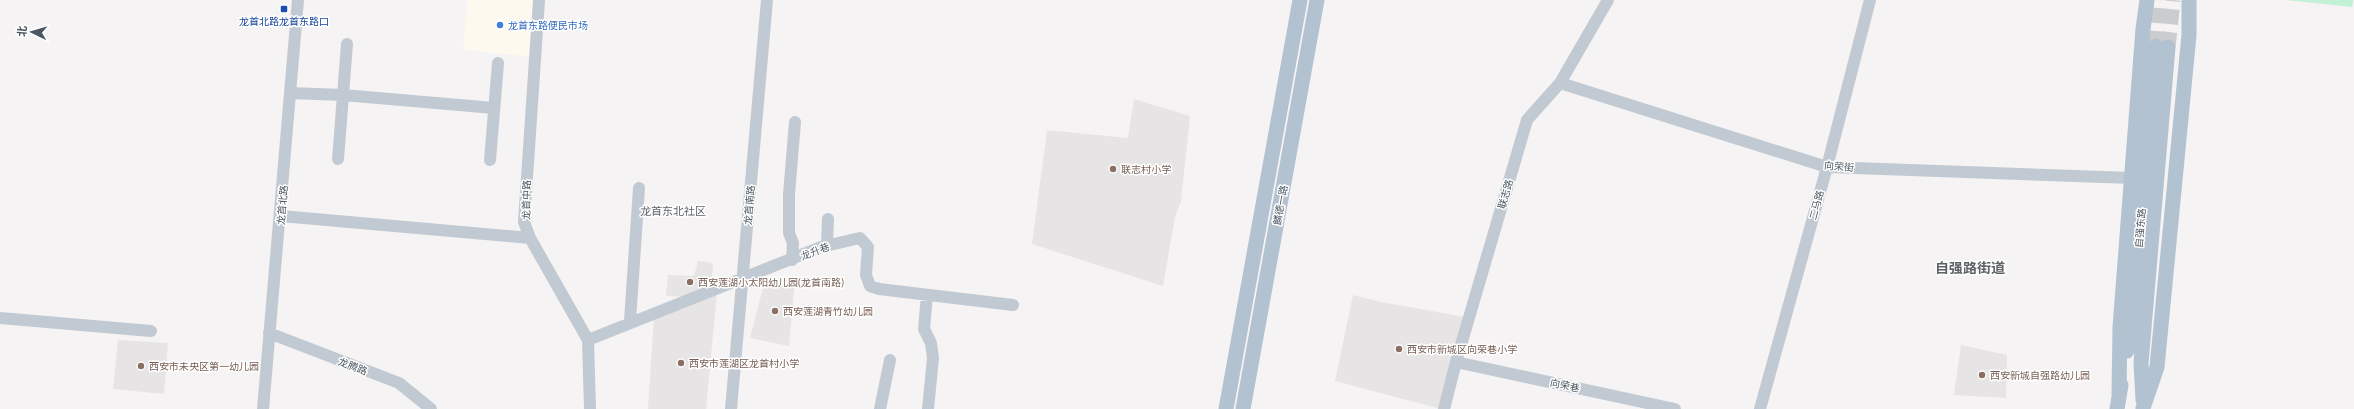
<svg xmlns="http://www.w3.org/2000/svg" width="2354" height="409" font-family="'Open Sans','Noto Sans SC',sans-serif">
	<rect width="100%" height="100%" fill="#f5f3f3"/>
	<path fill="#fdf9ef" d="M467,0H538L533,57L463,50Z"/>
	<path fill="#e6e4e5" d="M1134,99L1190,116L1181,201L1175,217L1163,286L1032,244L1047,130L1128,138Z
		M698,261L713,263L711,289L690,297L666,296L668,275L694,276Z
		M795,281L789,346L750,338L764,284Z
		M717,293L706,409H648L654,317Z
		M1353,295L1381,302L1465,317L1441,409L1335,381Z
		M118,340L168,343L164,394L113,389Z
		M1961,345L2007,355L2006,398L1954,395Z"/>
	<path fill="#c3f1d5" d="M2286,0H2353L2352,7Z"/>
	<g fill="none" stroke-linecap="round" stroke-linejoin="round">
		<path stroke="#caccce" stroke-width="15" stroke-dasharray="15 8" stroke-linecap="butt" d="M2156,46L2160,0
			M2168,47L2173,0"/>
		<path stroke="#c1cad2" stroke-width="12" d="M539,0L524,222L530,238L588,340L590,409
			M1560,83L1827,167L2132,178
			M290,93L343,95L494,108
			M338,159L347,44
			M490,160L498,63
			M281,216L530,238
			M827,245L828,219
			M792,260L793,243L789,233V194L795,122
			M927,295L924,329L931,343L933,358L928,409
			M0,318L151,331
			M630,321L639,188
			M269,333L399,383L431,409
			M588,340L821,247L860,238L868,247L866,275L870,286L879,289L1013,305
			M1456,362L1675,409
			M263,409L298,0
			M731,409L767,0
			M880,409L890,360
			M1444,409L1456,362L1527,120L1560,83L1608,0
			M1760,409L1827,167L1870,0"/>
		<path stroke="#b3c2d1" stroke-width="15" d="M2127,351L2132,327L2156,46
			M2119,394L2120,327L2143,29L2147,0
			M2143,400L2141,363L2168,47
			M2143,408L2157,367L2189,35V0
			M1226,409L1300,0
			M1243,409L1317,0
			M2117,409L2121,385"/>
	</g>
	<rect fill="#1a4fb4" stroke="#fff" stroke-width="1.5" x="280" y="5" width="8" height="8" rx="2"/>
	<circle fill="#3f7fe0" stroke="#fff" stroke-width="1.5" cx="500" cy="25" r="4"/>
	<g fill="#8d6e63" stroke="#fff" stroke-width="1.5">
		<circle cx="1113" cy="169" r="4"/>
		<circle cx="690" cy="282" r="4"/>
		<circle cx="775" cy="311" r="4"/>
		<circle cx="1399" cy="349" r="4"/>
		<circle cx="681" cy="363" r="4"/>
		<circle cx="141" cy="366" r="4"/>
		<circle cx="1982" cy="375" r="4"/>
	</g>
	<g text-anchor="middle" stroke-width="3" stroke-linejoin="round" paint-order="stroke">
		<g font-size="10" fill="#164399" stroke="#fff">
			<text x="284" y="25">龙首北路龙首东路口</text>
		</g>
		<g font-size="10" fill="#366cbe" stroke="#fff" text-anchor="start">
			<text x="508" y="29">龙首东路便民市场</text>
		</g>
		<g font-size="10" fill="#4a5661" stroke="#fff">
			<text transform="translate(1839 166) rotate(5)" y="4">向荣街</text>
			<text transform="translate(1505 194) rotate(-74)" y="4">联志路</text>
			<text transform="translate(526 200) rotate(-89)" y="4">龙首中路</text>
			<text transform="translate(282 205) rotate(-85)" y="4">龙首北路</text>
			<text transform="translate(749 205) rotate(-85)" y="4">龙首南路</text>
			<text transform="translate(1280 205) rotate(-80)" y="4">麟德一路</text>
			<text transform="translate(1816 205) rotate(-75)" y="4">二马路</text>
			<text transform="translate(2140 228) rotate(-85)" y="4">自强东路</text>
			<text transform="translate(815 251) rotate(-20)" y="4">龙升巷</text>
			<text transform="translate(353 366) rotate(21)" y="4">龙腾路</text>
			<text transform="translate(1565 385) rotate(12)" y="4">向荣巷</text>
		</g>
		<g font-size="10" fill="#785e54" stroke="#fff" text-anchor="start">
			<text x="1121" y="173">联志村小学</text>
			<text x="698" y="286">西安莲湖小太阳幼儿园(龙首南路)</text>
			<text x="783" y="315">西安莲湖青竹幼儿园</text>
			<text x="1407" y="353">西安市新城区向荣巷小学</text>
			<text x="689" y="367">西安市莲湖区龙首村小学</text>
			<text x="149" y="370">西安市未央区第一幼儿园</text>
			<text x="1990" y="379">西安新城自强路幼儿园</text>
		</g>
		<g font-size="11" fill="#5f6368" stroke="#fff">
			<text x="673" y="215">龙首东北社区</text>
		</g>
		<g font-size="14" font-weight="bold" fill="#5f6368" stroke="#fff">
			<text x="1970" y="273">自强路街道</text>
		</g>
	</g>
	<g transform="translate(32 32) rotate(275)" stroke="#ffffff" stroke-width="3" paint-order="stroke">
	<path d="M0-3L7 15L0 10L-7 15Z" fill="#4a5661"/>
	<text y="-6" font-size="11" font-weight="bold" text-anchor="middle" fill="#4a5661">北</text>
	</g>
</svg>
